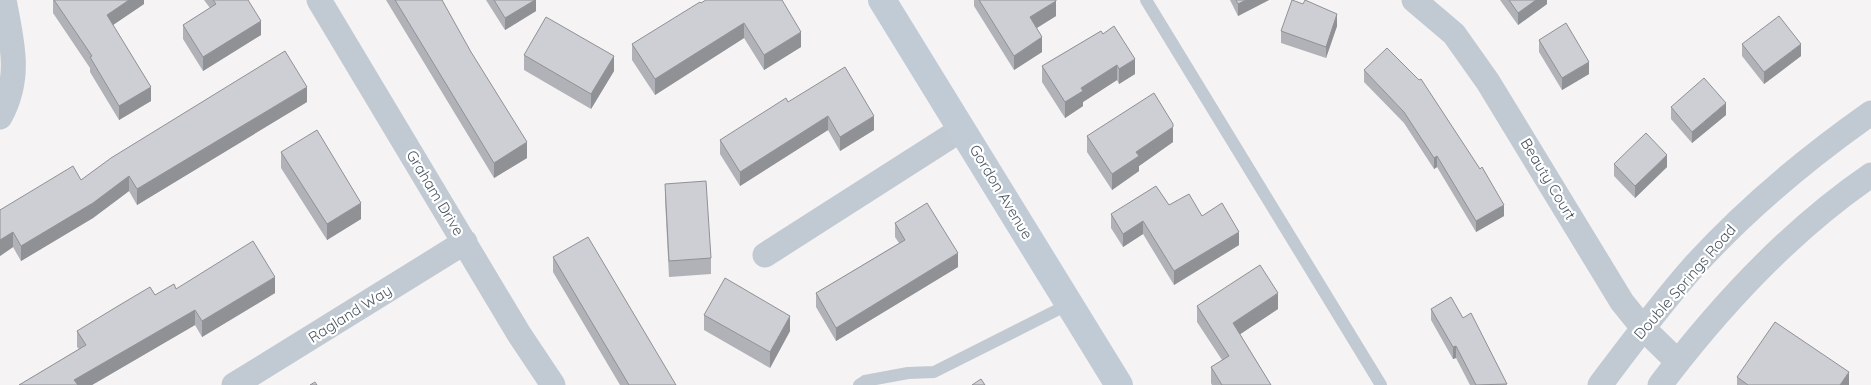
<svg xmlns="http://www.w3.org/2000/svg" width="1871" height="385" viewBox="0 0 1871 385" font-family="Quicksand,sans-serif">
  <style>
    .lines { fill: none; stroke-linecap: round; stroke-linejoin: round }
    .service { stroke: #c1cad2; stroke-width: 12 }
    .minor { stroke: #c1cad2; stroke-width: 25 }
    .secondary { stroke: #c1cbd6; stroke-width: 28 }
    .wall { fill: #b0b2b7 }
    .shaded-wall { fill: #909195 }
    .building { fill: #cdcfd5; stroke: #909195 }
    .labels { text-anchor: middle; stroke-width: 4.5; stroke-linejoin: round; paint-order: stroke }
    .street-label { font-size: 15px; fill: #4a5661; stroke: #fff }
  </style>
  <rect width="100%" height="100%" fill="#f5f3f3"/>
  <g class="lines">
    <path class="service" d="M1146,0L1381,385
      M859,385L865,381L908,373L934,372L1069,304"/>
    <path class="minor" d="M319,0L519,334L553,385
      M1414,0L1454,34L1488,82L1622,302L1643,328L1678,362
      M0,117C22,77 12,42 4,0
      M765,255L962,129
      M234,385L465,242
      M1600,385C1631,344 1661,303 1695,265C1748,207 1807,158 1871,113
      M1660,385C1720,306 1789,231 1871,175"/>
    <path class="secondary" d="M882,0L1119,385"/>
  </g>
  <path class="wall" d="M53,0H144V4L113,25L151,101L119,120L90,72V68L53,13Z
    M204,0H248L261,35L203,71L183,39V25L210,8Z
    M386,0H442L527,158L494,178Z
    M486,0H536V11L505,30Z
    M974,0H1056V16L1037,28L1042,52L1014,70L974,6Z
    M1230,0H1269L1238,16Z
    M1500,0H1547V4L1518,25Z
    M701,3L801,47L764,70L744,38L655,95L632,60V44Z
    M1337,26L1326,58L1281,43V31Z
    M1101,31L1135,74L1119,84L1117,80L1083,102V106L1065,118L1042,82V66Z
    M1539,40L1589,74L1562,90L1539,52Z
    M1742,44L1801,56L1764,84L1742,56Z
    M524,55L614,71L591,109L524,70Z
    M1364,70L1504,216L1476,232L1437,167L1434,169L1404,123L1364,82Z
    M307,102L137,205L129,191L93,218L21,261L13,247L0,256V210L81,180Z
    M788,102L874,130L840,151L828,130L740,186L720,154V140Z
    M1671,107L1726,115L1692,143L1671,119Z
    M1087,136L1173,139V142L1139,166V171L1112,190L1087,152Z
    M281,152L361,219L327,240L281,168Z
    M1614,164L1667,167L1635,198L1614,176Z
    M665,184L711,258V274L669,277L665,199Z
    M1169,205L1202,216L1239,245L1174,285L1143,234L1123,247L1111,228V214Z
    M895,223L958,267L836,341L816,307V293L899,243L895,237Z
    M553,257L676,385H620L553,272Z
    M176,289L275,293L202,337L195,325L92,385H19L79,349L77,347V331L155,295Z
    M1197,306L1278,309L1240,334L1271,385H1212L1211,383V367L1222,360L1197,322Z
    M1431,309L1463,318L1507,385H1470L1456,358L1453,359L1431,320Z
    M704,315L790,331L770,368L704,330Z
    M1737,377L1849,385H1737Z"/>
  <path class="shaded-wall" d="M129,0H144V4L107,29V15Z
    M535,0H536V11L505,30V18Z
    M1246,0H1269L1238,16V4Z
    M1536,0H1547V4L1518,25V13Z
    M1056,1V16L1030,32V17Z
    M1337,14V26L1326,58V47Z
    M261,21V35L203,71V57Z
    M744,23V38L655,95V79Z
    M801,32V47L764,70V55Z
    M1042,37V52L1014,70V56Z
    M1801,44V56L1764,84V72Z
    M614,56V71L591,109V94Z
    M1135,59V74L1119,84V69Z
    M1589,62V74L1562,90V78Z
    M1117,65V80L1083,102V106L1065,118V102L1081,88Z
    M151,87V101L119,120V106Z
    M307,87V102L137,205V189Z
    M1726,103V115L1692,143V132Z
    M828,116V130L740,186V172Z
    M874,116V130L840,151V137Z
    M1173,124V142L1139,166V171L1112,190V174L1136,152Z
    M527,142V158L494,178V163Z
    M1667,155V167L1635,198V186Z
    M1437,156V167L1434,169V158Z
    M129,176V191L93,218L21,261V246Z
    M361,203V219L327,240V224Z
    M1504,205V216L1476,232V221Z
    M1143,221V234L1123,247V234Z
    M13,232V247L0,256V240Z
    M1239,232V245L1174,285V271Z
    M958,253V267L836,341V328Z
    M275,277V293L202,337V321Z
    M1278,293V309L1233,339V323Z
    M195,310V325L92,385H74V380Z
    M790,316V331L770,368V352Z
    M1456,346V358L1453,359V347Z
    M1849,372V385H1840Z"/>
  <path class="building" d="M54,0H129L107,15L151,87L119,106L90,57L92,56Z
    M213,0H248L261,21L203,57L183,25L216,4Z
    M395,0H442L471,52L527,142L494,163Z
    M494,0H535L505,18Z
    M706,0H782L801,32L764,55L744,23L655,79L632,44L700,2L701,3Z
    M979,0H1056V1L1030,17L1042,37L1014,56Z
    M1236,0H1246L1238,4Z
    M1292,0L1303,4L1305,0L1337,14L1326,47L1281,31Z
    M1509,0H1536L1518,13Z
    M1779,16L1801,44L1764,72L1742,44Z
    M546,17L614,56L591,94L524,55Z
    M1566,23L1589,62L1562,78L1539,40Z
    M1114,26L1135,59L1119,69L1117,65L1081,88L1083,91L1065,102L1042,66L1101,31L1103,34Z
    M1387,48L1419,80L1421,79L1480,169L1482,167L1504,205L1476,221L1437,156L1434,158L1404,112L1364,70Z
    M285,51L307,87L137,189L129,176L93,203L21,246L13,232L0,240V210L73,166L81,180L111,158Z
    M845,67L874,116L840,137L828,116L740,172L720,140L786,98L788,102Z
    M1704,78L1726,103L1692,132L1671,107Z
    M1154,93L1173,124V127L1136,152L1139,156L1112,174L1087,136Z
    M317,130L361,203L327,224L281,152Z
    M1646,133L1667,155L1635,186L1614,164Z
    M706,181L711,258L669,261L665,184Z
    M1156,186L1169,205L1189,194L1202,216L1222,203L1239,232L1174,271L1143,221L1123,234L1111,214Z
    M927,203L958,253L836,328L816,293L905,240L895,223Z
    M588,237L676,385H629L553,257Z
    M253,241L275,277L202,321L195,310L74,380L78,385H19L86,345L77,331L118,306L150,287L155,295L174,284L176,289Z
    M1260,265L1278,293L1233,323L1271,385H1222L1211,367L1229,356L1197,306Z
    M725,278L790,316L770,352L704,315Z
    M1451,297L1463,318L1471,313L1507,384L1476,385L1456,346L1453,347L1431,309Z
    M1775,322L1849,372L1840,385H1748L1737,377Z
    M981,379L985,385H972Z
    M315,382L317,385H310Z"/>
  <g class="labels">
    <g class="street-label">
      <text transform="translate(1548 179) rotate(59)" y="5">Beauty Court</text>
      <text transform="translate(1001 192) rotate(59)" y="5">Gordon Avenue</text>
      <text transform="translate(435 193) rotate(59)" y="5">Graham Drive</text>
      <text transform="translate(1685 282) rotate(-49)" y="5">Double Springs Road</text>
      <text transform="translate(350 314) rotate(-32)" y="5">Ragland Way</text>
    </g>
  </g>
</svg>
